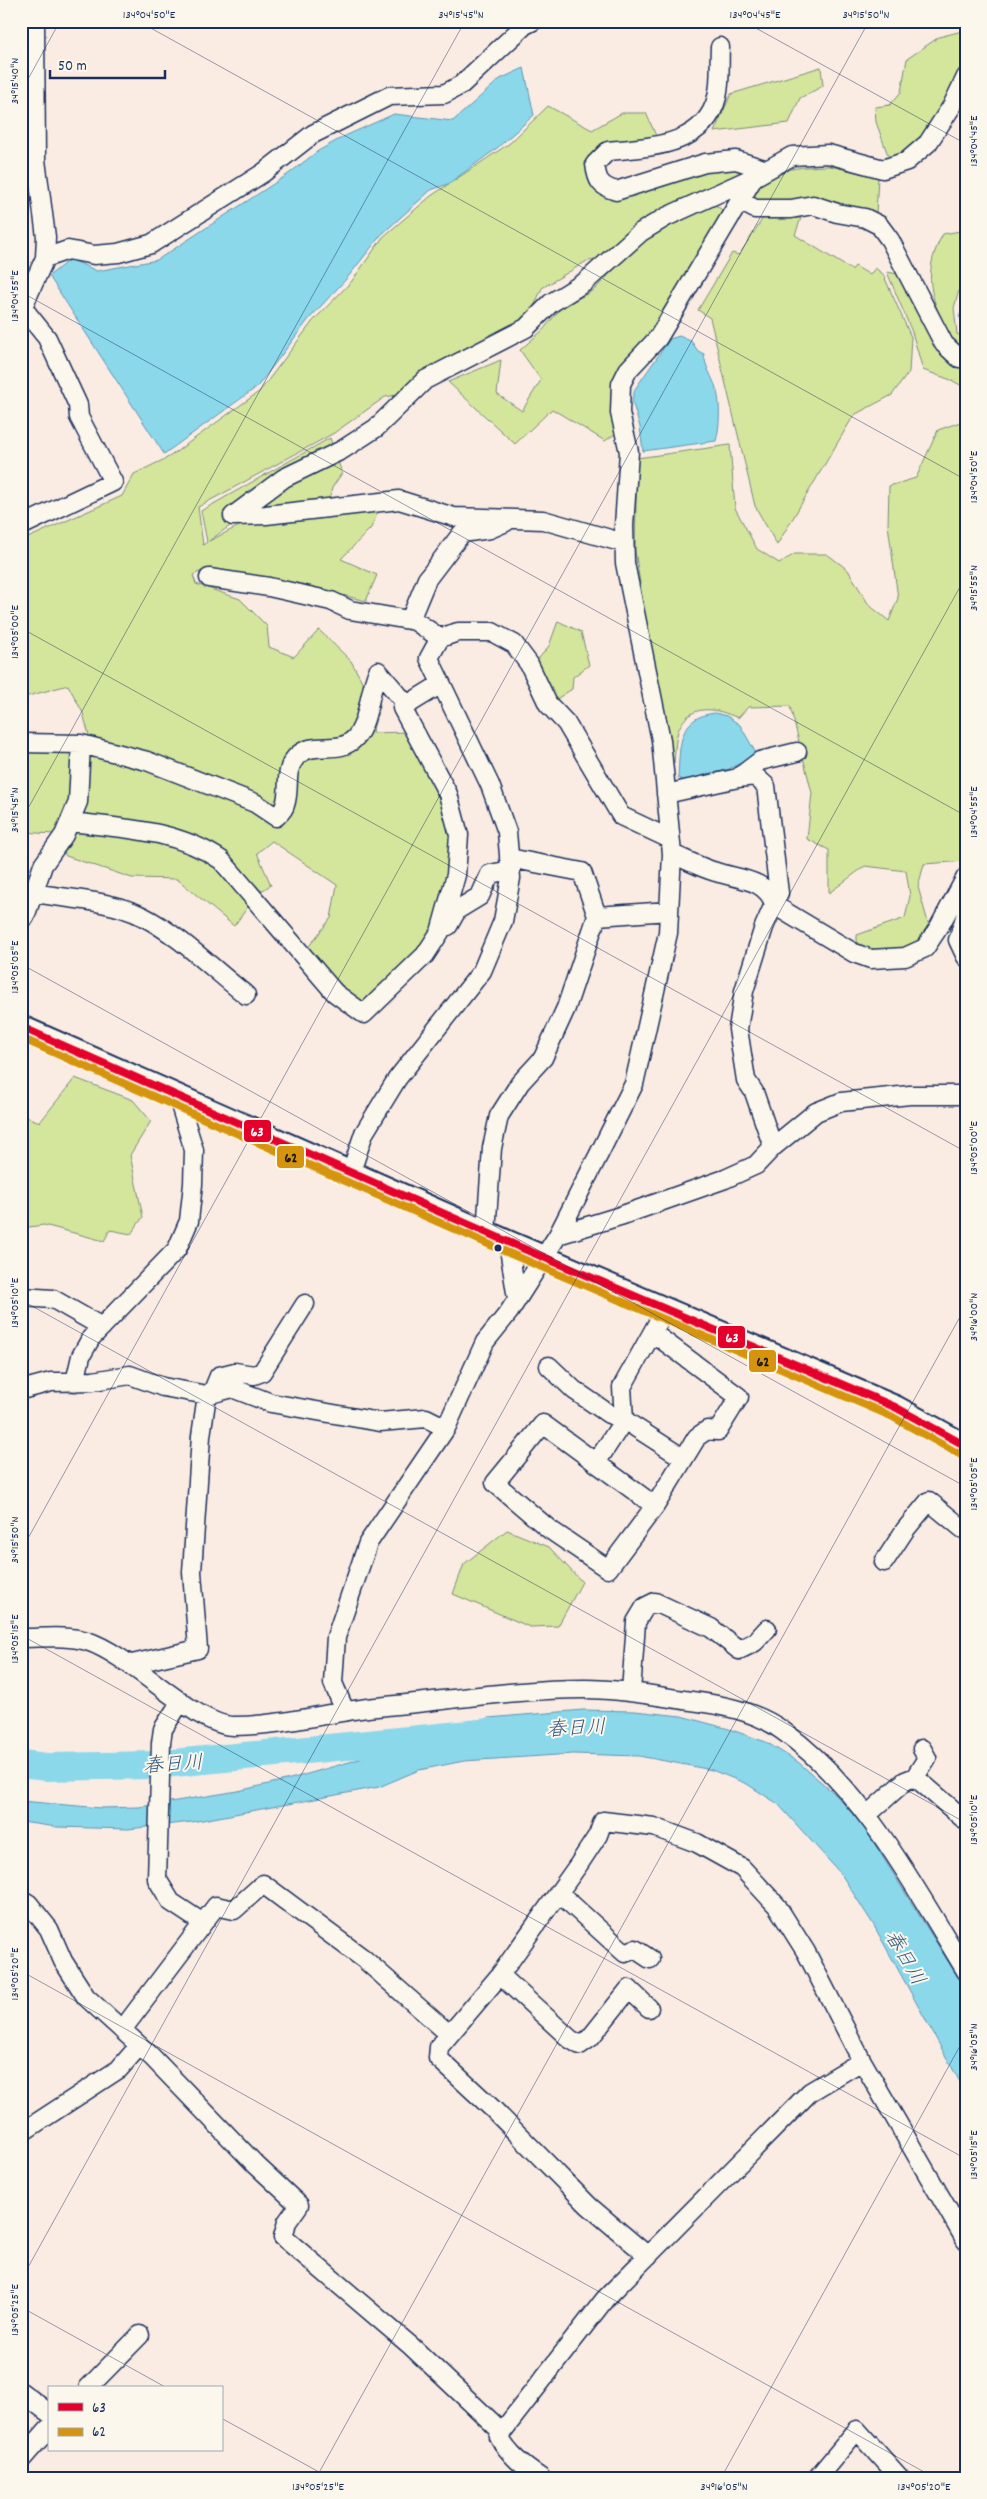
<svg xmlns="http://www.w3.org/2000/svg" width="987" height="2499" viewBox="0 0 987 2499" font-family="Dekko,'Klee One',sans-serif">
  <style>
    .green { fill: #d4e69b; stroke: #788a7c }
    .water { fill: #8bd8eb; stroke: #5e94b3 }
    .lines { fill: none; stroke-linecap: round; stroke-linejoin: round }
    .river { stroke: #8bd8eb; stroke-width: 28 }
    .minor-casing { stroke: #1b2f5e; stroke-width: 21 }
    .major-casing { stroke: #1b2f5e; stroke-width: 26 }
    .minor { stroke: #fbf7ec; stroke-width: 18 }
    .major { stroke: #fbf7ec; stroke-width: 22 }
    .bus-1-casing { stroke: #fbf7ec; stroke-width: 11 }
    .bus-2-casing { stroke: #fbf7ec; stroke-width: 11 }
    .bus-1 { stroke: #e4002b; stroke-width: 8 }
    .bus-2 { stroke: #d6940e; stroke-width: 8 }
    .ticks { fill: none; stroke: #1b2f5e; stroke-width: 1; stroke-opacity: 0.45 }
    .bus-dot { fill: #1b2f5e; stroke: #fbf7ec; stroke-width: 2 }
    .labels { text-anchor: middle; stroke-width: 4; stroke-linejoin: round; paint-order: stroke }
    .water-label { font-size: 20px; font-style: italic; fill: #375981; stroke: #fbf7ec }
    .line-badge { stroke: #fbf7ec; stroke-width: 2 }
    .badge-label { font-size: 14px; text-anchor: middle; font-weight: bold; fill: #fff }
    .pale-badge-label { font-size: 14px; text-anchor: middle; font-weight: bold; fill: #111 }
    .neatline { fill: none; stroke: #1b2f5e; stroke-width: 2 }
    .ticks-label { font-size: 12px; text-anchor: middle; fill: #1b2f5e }
  </style>
  <rect width="100%" height="100%" fill="#fbece3"/>
  <filter id="ink" filterUnits="userSpaceOnUse"><feTurbulence type="fractalNoise" baseFrequency=".02" numOctaves="2"/><feDisplacementMap in="SourceGraphic" scale="10" xChannelSelector="R" yChannelSelector="G"/><feConvolveMatrix kernelMatrix="1 2 1 2 8 2 1 2 1" color-interpolation-filters="sRGB"/></filter>
  <g filter="url(#ink)">
    <path class="green" d="M966,30V68L948,102L907,156L889,158L876,122L875,107L890,105L901,92L907,59L939,37Z
      M821,67L823,86L800,98L789,123L714,132L731,94Z
      M548,106L592,130L622,113H646L657,138L592,158L588,177L595,189L615,200L704,169L753,170L602,260L587,261L542,288L529,318L470,351L439,362L404,394L385,397L334,433L198,507L203,545L207,542L201,511L330,438L342,473L332,488L329,501L246,514L209,541L245,523L379,509L371,528L341,559L377,575L366,601L306,586L206,569L193,575L196,584L240,599L267,626L269,647L294,657L319,630L351,661L365,687L380,704L372,733L406,732L442,795L451,846L444,889L432,936L363,1006L306,950L331,918L337,885L272,841L257,853L271,885L258,893L234,926L177,879L132,878L66,856L54,834L21,832V752L71,751L94,754L83,713L68,685L21,698V541L122,496L134,474L169,457L260,391L313,321L352,281L383,237L431,196L510,143Z
      M830,166L878,177L876,214L816,196L784,202L753,201L752,194C776,167 794,167 830,166Z
      M713,203L726,213L654,333L613,392L615,434L605,441L552,409L515,444L448,382L501,360L497,394L522,411L541,380L520,350L543,330L561,308L594,290L643,239Z
      M763,218H801L795,235L852,270L855,266L870,275L875,268L883,274L911,337L909,372L892,395L854,415L777,545L755,506L710,318L698,310L732,253L739,255Z
      M966,230V287H960L954,308L957,334L966,338V350L959,349C934,310 918,278 943,234Z
      M887,272L898,274L935,343L952,365L966,367V388L951,380L923,370L912,332Z
      M966,420V861L924,864L918,887L929,926L915,943L886,954L857,949V935L905,918L910,896L906,871L865,866L829,893V850L807,839L812,793L790,706L748,707L738,718C716,708 689,702 678,731C675,741 675,753 674,763L659,706L635,551L637,458L730,445L735,508L757,549L779,563L795,554H827L848,570L869,605L889,621L898,598L888,525L889,486L916,478L938,430Z
      M558,621L581,632L589,665L573,677L572,689L555,700L535,663L549,646Z
      M75,1078L133,1100L151,1121L130,1155L143,1217L131,1234L110,1230L104,1241L44,1225L21,1228V1115L40,1122Z
      M507,1530L549,1547L582,1582L558,1626L530,1627L453,1594L464,1564Z"/>
    <path class="water" d="M524,68L534,115L496,149L448,184L431,190L381,235L348,277L309,319L257,387L164,454L49,276L70,259L97,271L157,260L287,175L318,151L345,136L394,114L453,121L500,79Z
      M962,294L966,295V323L959,317L964,306Z
      M679,336L691,341L698,351L704,354C705,367 712,376 716,388C721,402 720,427 716,441L643,451L640,427L632,401L635,389L670,339Z
      M715,713L727,716L740,725L757,755L729,769L685,781L678,778C680,747 677,717 715,713Z
      M583,1710L635,1711L681,1716L729,1729L766,1742L798,1762L835,1794L864,1827L966,1990V2093L873,1924L841,1874L778,1804L747,1784L712,1770L639,1756L573,1754L464,1761L419,1770L379,1787L192,1822L128,1829L57,1827L21,1822V1801L101,1808L139,1807L238,1791L290,1779L370,1756L411,1753L445,1743L461,1727L488,1718Z"/>
    <g class="lines">
      <path class="river" d="M21,1764L47,1767L153,1765L490,1732"/>
      <defs>
        <path id="minor" d="M720,47C719,63 721,82 717,97C705,147 648,147 608,151L595,164C597,181 600,186 616,191L705,163L736,160L767,170
          M740,201L755,209H791L813,205L837,213L865,218L879,225L890,240L944,344L959,358H966
          M45,258L68,250L94,255L118,253L151,244L263,173L313,134L389,96L444,94L461,85L525,25L533,21
          M21,311L45,258L46,237L36,160L35,21
          M233,516L284,478L342,450L376,428L425,380L526,328L551,303L585,282L641,232L666,217L754,177
          M233,516L266,515L399,500L454,517L543,520L624,543
          M21,526L113,482L79,417L78,405L47,338L23,308
          M209,578L269,587L331,601L350,610L415,621L440,638
          M410,620L427,579L462,533L490,529L506,522
          M21,743L81,744L147,761L255,803L276,817C279,814 284,810 285,805C291,788 283,772 296,757C314,738 339,757 356,737C369,721 369,691 378,671L407,705
          M739,777L760,761L797,752
          M666,794L738,778L755,776L766,786L779,893L764,927L744,991L738,1029L746,1080L754,1092L773,1147
          M70,822C122,828 177,830 221,860L335,993L364,1014L425,955L440,932L456,875L459,835L448,794L402,708L441,684
          M672,854C687,860 701,868 716,872C738,879 768,879 774,905L854,953L871,959L905,957L925,948L939,927L966,877
          M509,858L582,872L597,916L669,911
          M33,893C68,899 110,900 142,916C178,934 214,970 246,995
          M966,914L958,940L966,957
          M21,919L25,917L43,865L64,835L78,802L81,744
          M448,926L457,910L480,896L490,874L511,870
          M351,1172L364,1133L397,1079L482,971L503,921L511,878L507,832L490,785L429,658L440,638L458,632H492L514,644L529,664L548,704L566,723L621,816L670,839
          M486,1232L492,1148L499,1116L520,1083L543,1058L566,1008L597,916
          M558,1235L620,1216L725,1179L756,1165L773,1147L816,1112L841,1102L910,1095H966
          M508,1242L517,1299
          M21,1297L53,1299L102,1327
          M653,1333L739,1397L718,1431L707,1430L697,1437L655,1506L608,1569L549,1529L495,1483L543,1424L655,1506
          M549,1366L574,1390L609,1414L624,1420L683,1458
          M75,1382L81,1356L91,1338L177,1249L189,1221L193,1184L194,1150L177,1095
          M21,1390L51,1382L93,1381L130,1375L163,1387L207,1395L232,1388L271,1403L380,1422L426,1418L446,1428
          M212,1393L219,1376L235,1372L254,1375L262,1372L305,1304
          M596,1463L624,1420L622,1387L666,1308
          M884,1562L905,1530L929,1501L963,1529L966,1525
          M21,1638C43,1638 66,1635 87,1641C133,1656 195,1726 234,1726C281,1726 329,1712 376,1707C445,1701 516,1689 585,1689C618,1689 651,1695 684,1700C717,1704 755,1710 783,1731C864,1789 915,1888 966,1971
          M132,1664L198,1649L192,1572L201,1436L207,1395
          M631,1692L636,1622L645,1607L655,1602L711,1628L739,1650L755,1642L767,1629
          M181,1701L163,1729L161,1743L157,1879L171,1902L203,1923
          M345,1711L333,1683L336,1637L368,1543L446,1428L485,1342L509,1312L558,1235L600,1152L634,1084L668,933L672,854L661,740L625,563L624,526L629,452L620,413L621,384L628,370L658,338L754,177L792,156L828,154L883,169L907,161L928,143L952,106L966,77
          M915,1777L966,1821
          M867,1815L905,1781L915,1777L927,1758L922,1749
          M559,1893L625,1953L635,1949L650,1959
          M21,1899L29,1904L49,1929L63,1961L86,1997L152,2057L256,2165L299,2205L287,2222L283,2237L411,2346L502,2432
          M500,1975L570,2039L580,2045L590,2038L629,1989L649,2008
          M122,2030L216,1906L234,1910L263,1884L364,1959L449,2034
          M21,2133L119,2069L139,2046
          M648,2256L589,2206L494,2110L438,2058L439,2047L500,1975L579,1864L598,1835L603,1821L654,1827L697,1843L742,1868L777,1906L806,1952L862,2061L966,2241
          M88,2388L140,2335
          M21,2392L49,2413
          M21,2460L49,2428
          M541,2478C523,2466 509,2455 499,2437L502,2432L605,2299L810,2092L862,2061
          M817,2478L857,2430L900,2478"/>
        <path id="major" d="M21,1027L508,1242L895,1407L966,1446"/>
      </defs>
      <use href="#minor" class="minor-casing"/>
      <use href="#major" class="major-casing"/>
      <use href="#minor" class="minor"/>
      <use href="#major" class="major"/>
      <defs>
        <path id="bus-1" d="M21,1027L508,1242L895,1407L966,1446"/>
        <path id="bus-2" d="M21,1038L504,1251L891,1416L961,1455"/>
      </defs>
      <use href="#bus-1" class="bus-1-casing"/>
      <use href="#bus-2" class="bus-2-casing"/>
      <use href="#bus-1" class="bus-1"/>
      <use href="#bus-2" class="bus-2"/>
    </g>
  </g>
  <path class="ticks" d="M138,21L966,480M743,21L966,144M21,92L60,21M21,292L966,816M21,628L966,1152M21,821L465,21M21,964L966,1487M21,1300L966,1823M21,1551L869,21M21,1635L966,2159M21,1971L935,2478M21,2280L966,576M21,2307L167,2388M221,2418L330,2478M316,2478L966,1306M721,2478L966,2035"/>
  <circle class="bus-dot" cx="498" cy="1248" r="4.5"/>
  <g class="labels">
    <g class="water-label">
      <text transform="translate(576 1727) rotate(-3)" y="7">春日川</text>
      <text transform="translate(173 1763) rotate(-4)" y="7">春日川</text>
      <text transform="translate(906 1957) rotate(60)" y="7">春日川</text>
    </g>
  </g>
  <g class="line-badge">
    <rect x="243" y="1119" width="29" height="24" rx="5" fill="#e4002b"/>
    <rect x="276" y="1145" width="29" height="24" rx="5" fill="#d6940e"/>
    <rect x="717" y="1325" width="29" height="24" rx="5" fill="#e4002b"/>
    <rect x="748" y="1349" width="29" height="24" rx="5" fill="#d6940e"/>
  </g>
  <g class="badge-label">
    <text x="257" y="1136">63</text>
    <text x="732" y="1342">63</text>
  </g>
  <g class="pale-badge-label">
    <text x="291" y="1162">62</text>
    <text x="763" y="1366">62</text>
  </g>
  <rect width="987" height="2499" fill="none" stroke="#fbf7ec" stroke-width="55"/>
  <rect x="48" y="2386" width="175" height="65" fill="#fbf7ec" stroke="#a1a7b3"/>
  <rect x="58" y="2403" width="25" height="8" fill="#e4002b" stroke="#a1a7b3"/>
  <text x="92" y="2412" font-size="15" fill="#1b2f5e">63</text>
  <rect x="58" y="2428" width="25" height="8" fill="#d6940e" stroke="#a1a7b3"/>
  <text x="92" y="2436" font-size="15" fill="#1b2f5e">62</text>
  <path d="M50 70v8h115v-8" fill="none" stroke="#1b2f5e" stroke-width="2.5"/>
  <text x="58" y="70" font-size="15" fill="#1b2f5e" stroke="#fbf7ec" stroke-width="4" paint-order="stroke">50 m</text>
  <rect x="28" y="28" width="932" height="2444" class="neatline"/>
  <g class="ticks-label">
    <text x="149" y="18">134°04'50"E</text>
    <text x="461" y="18">34°15'45"N</text>
    <text x="755" y="18">134°04'45"E</text>
    <text x="866" y="18">34°15'50"N</text>
    <text transform="translate(14 81) rotate(-90)" y="4">34°15'40"N</text>
    <text transform="translate(973 141) rotate(-90)" y="4">134°04'45"E</text>
    <text transform="translate(14 296) rotate(-90)" y="4">134°04'55"E</text>
    <text transform="translate(973 477) rotate(-90)" y="4">134°04'50"E</text>
    <text transform="translate(973 588) rotate(-90)" y="4">34°15'55"N</text>
    <text transform="translate(14 632) rotate(-90)" y="4">134°05'00"E</text>
    <text transform="translate(14 810) rotate(-90)" y="4">34°15'45"N</text>
    <text transform="translate(973 812) rotate(-90)" y="4">134°04'55"E</text>
    <text transform="translate(14 967) rotate(-90)" y="4">134°05'05"E</text>
    <text transform="translate(973 1148) rotate(-90)" y="4">134°05'00"E</text>
    <text transform="translate(14 1303) rotate(-90)" y="4">134°05'10"E</text>
    <text transform="translate(973 1317) rotate(-90)" y="4">34°16'00"N</text>
    <text transform="translate(973 1484) rotate(-90)" y="4">134°05'05"E</text>
    <text transform="translate(14 1540) rotate(-90)" y="4">34°15'50"N</text>
    <text transform="translate(14 1639) rotate(-90)" y="4">134°05'15"E</text>
    <text transform="translate(973 1820) rotate(-90)" y="4">134°05'10"E</text>
    <text transform="translate(14 1974) rotate(-90)" y="4">134°05'20"E</text>
    <text transform="translate(973 2047) rotate(-90)" y="4">34°16'05"N</text>
    <text transform="translate(973 2155) rotate(-90)" y="4">134°05'15"E</text>
    <text transform="translate(14 2310) rotate(-90)" y="4">134°05'25"E</text>
    <text x="318" y="2490">134°05'25"E</text>
    <text x="724" y="2490">34°16'05"N</text>
    <text x="924" y="2490">134°05'20"E</text>
  </g>
</svg>
